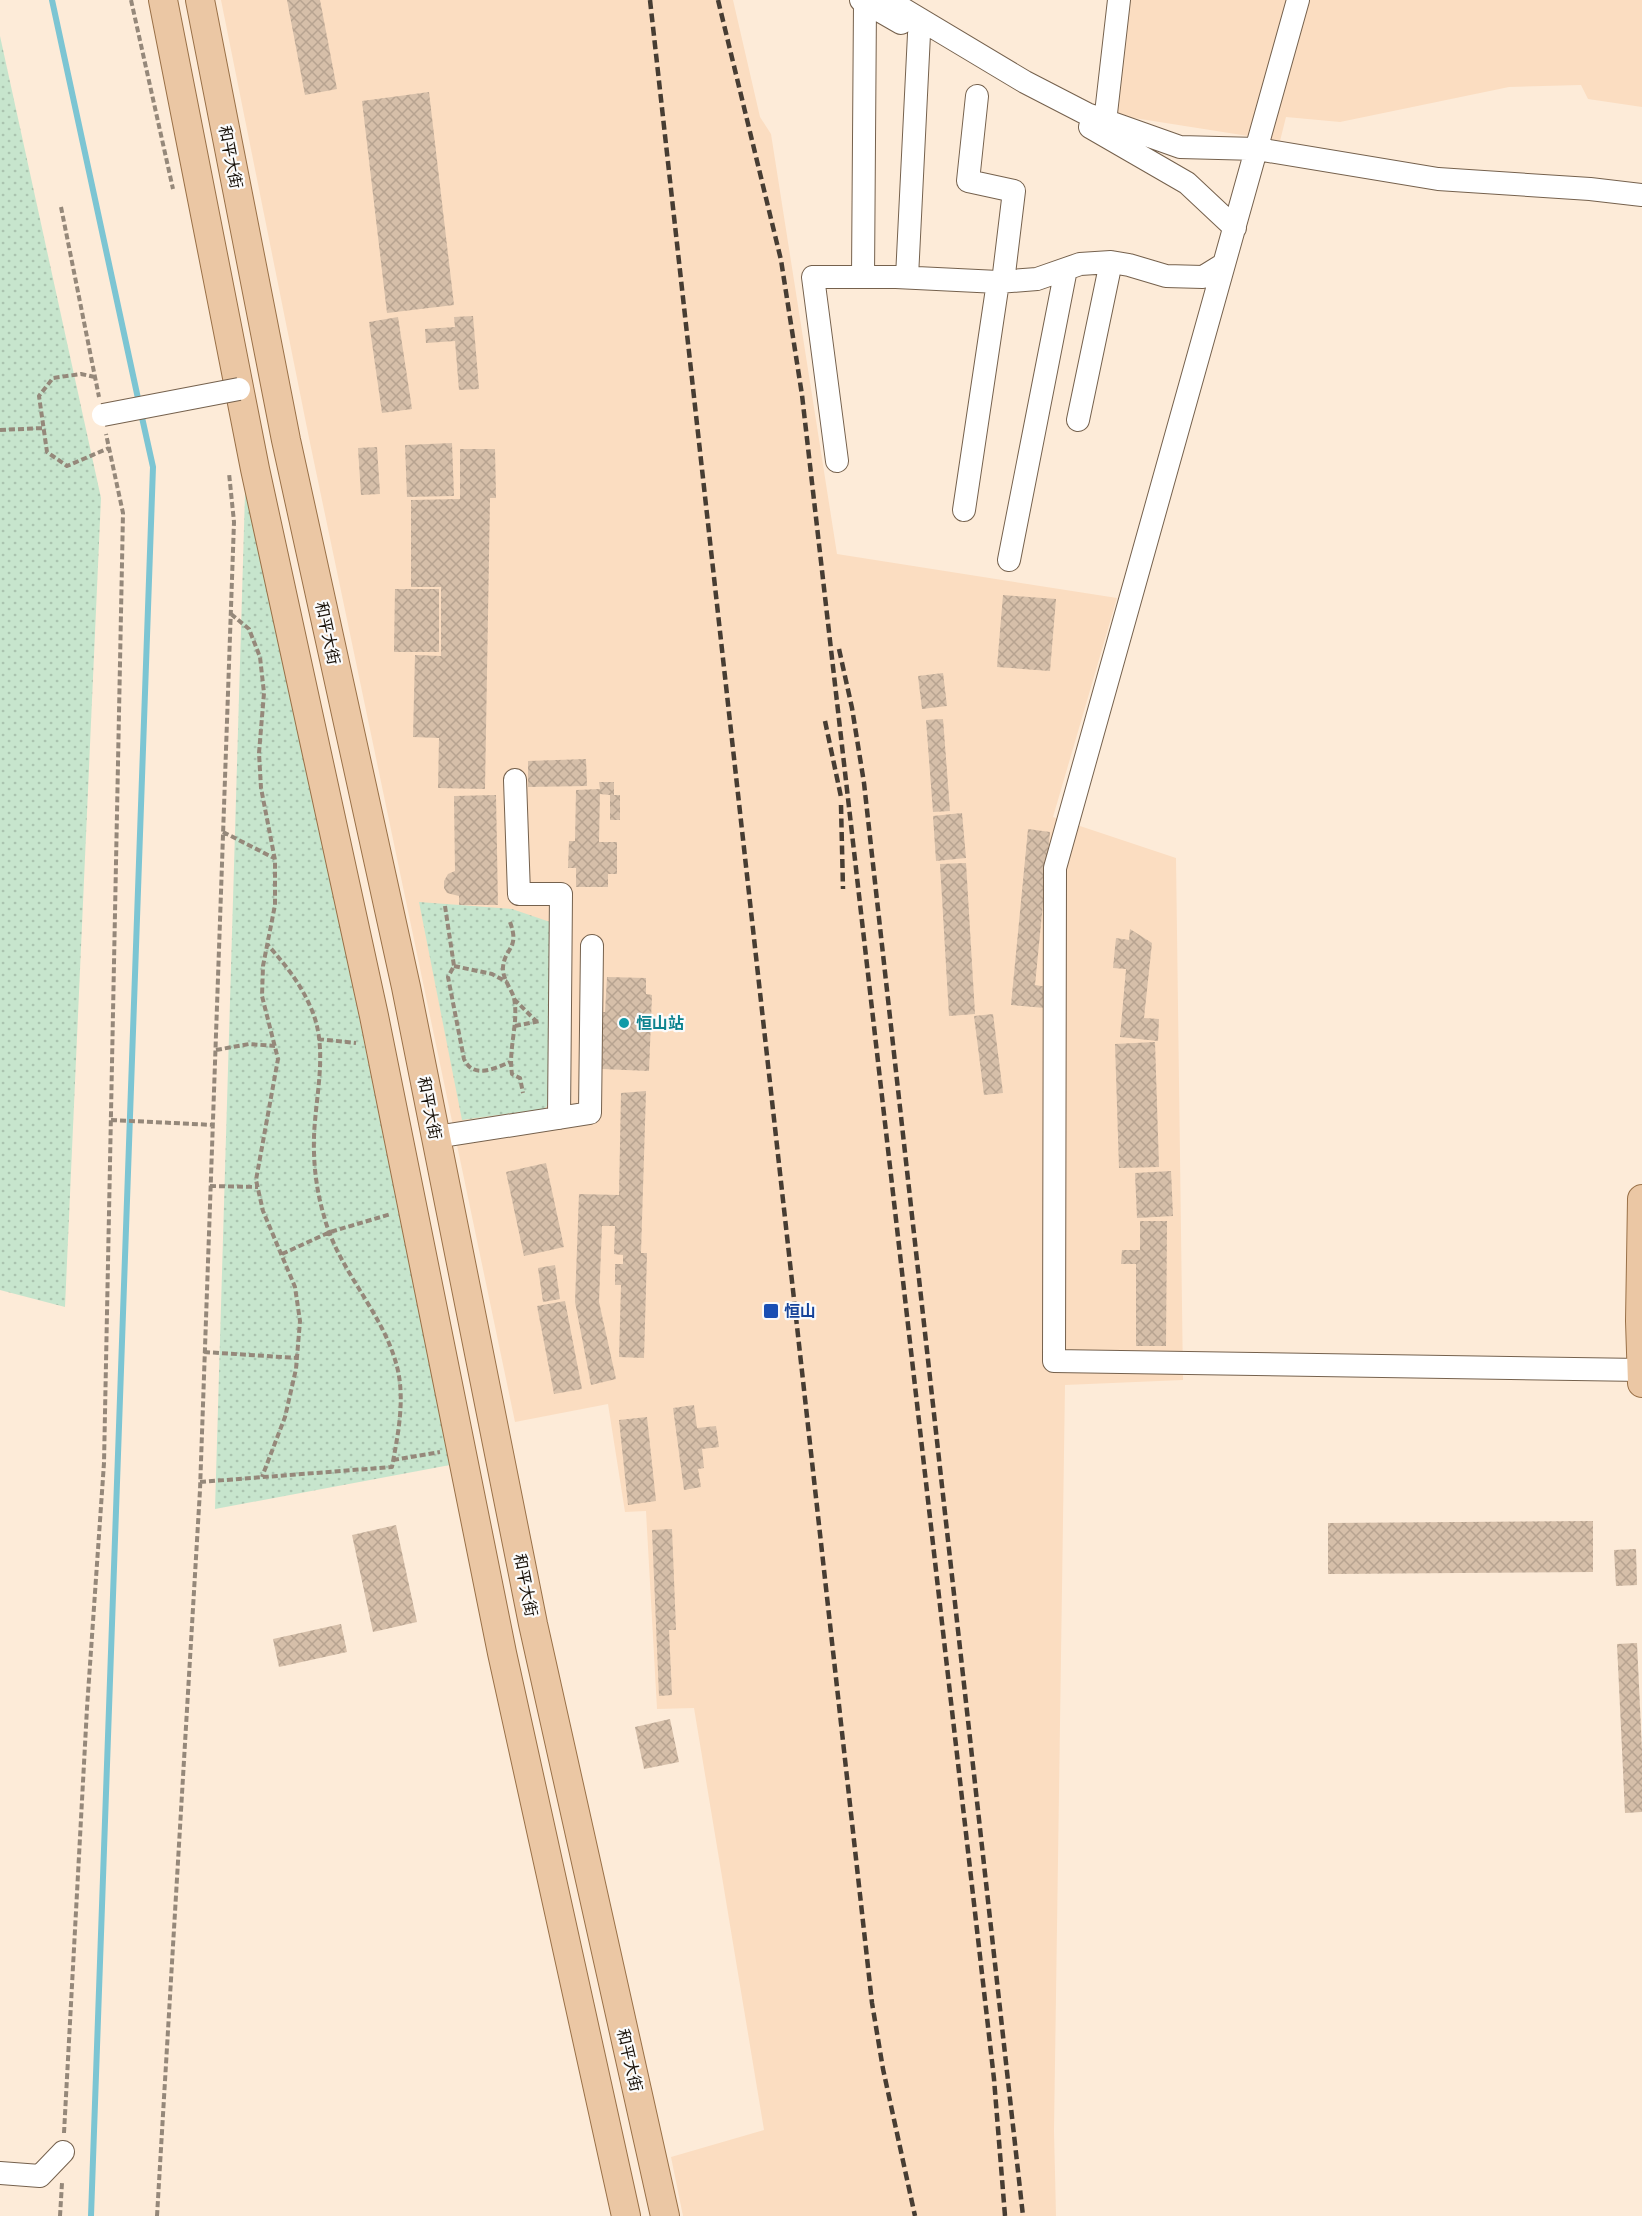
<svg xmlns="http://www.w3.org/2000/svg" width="1642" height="2216" viewBox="0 0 1642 2216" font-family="Ubuntu,'Noto Sans SC',sans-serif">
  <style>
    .built { fill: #fbddc1 }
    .park { fill: url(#park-dots) }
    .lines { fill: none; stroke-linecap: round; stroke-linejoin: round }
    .stream { stroke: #7cc5d3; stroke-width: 6 }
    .building { fill: url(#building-cross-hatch) }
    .minor-casing { stroke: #75614d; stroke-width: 24 }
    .major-casing { stroke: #997047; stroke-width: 30 }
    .path { stroke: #95887a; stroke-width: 4; stroke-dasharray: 6 3; stroke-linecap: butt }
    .minor { stroke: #fff; stroke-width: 22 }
    .major { stroke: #ebc7a4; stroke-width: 28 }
    .rail { stroke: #473d33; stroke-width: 4.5; stroke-dasharray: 9 4.5; stroke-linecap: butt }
    .minor-bridge-casing { stroke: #75614d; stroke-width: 24; stroke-linecap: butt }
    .minor-bridge { stroke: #fff; stroke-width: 22 }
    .culture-dot { fill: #0f9aa8; stroke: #fbfbfb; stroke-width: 2 }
    .transit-dot { fill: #1a4fb4; stroke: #fbfbfb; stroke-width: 2 }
    .labels { text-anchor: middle; stroke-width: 4.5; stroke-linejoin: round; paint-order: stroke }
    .street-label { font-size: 16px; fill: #19120a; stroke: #fbfbfb }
    .culture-label { font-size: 16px; font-weight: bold; fill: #0d838f; stroke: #fbfbfb; text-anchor: start }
    .transit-label { font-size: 16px; font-weight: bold; fill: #164399; stroke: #fbfbfb; text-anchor: start }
  </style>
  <defs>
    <pattern id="park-dots" width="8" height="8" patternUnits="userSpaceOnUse" patternTransform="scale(1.5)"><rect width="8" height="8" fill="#c7e5cd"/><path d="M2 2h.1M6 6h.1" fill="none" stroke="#aac3af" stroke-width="1.8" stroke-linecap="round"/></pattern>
    <pattern id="building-cross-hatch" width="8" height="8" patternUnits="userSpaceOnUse" patternTransform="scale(1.5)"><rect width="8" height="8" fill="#d6bfa9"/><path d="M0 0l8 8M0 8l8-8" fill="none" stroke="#b7a390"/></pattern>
  </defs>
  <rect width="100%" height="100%" fill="#fdebd8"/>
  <path class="built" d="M221,0H733L760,117L771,134L837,554L1117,598L1053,817L1176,858L1183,1380L1065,1385L1054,2131L1056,2216H683L671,2157L764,2130L694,1708L657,1709L646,1511L625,1512L608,1404L515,1422L309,438Z
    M1129,0H1642V107L1588,99L1581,85L1509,87L1340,122L1286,117L1280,141L1115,115Z"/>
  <path class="park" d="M0,36L101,498L65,1307L0,1290Z
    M246,460L450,1465L215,1509Z
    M419,902L512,909L553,923L551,1102L544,1109L462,1120Z"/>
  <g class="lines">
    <path class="stream" d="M52,0L139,403
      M91,2216L153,467L141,413"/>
  </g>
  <path class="building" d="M287,0H320L337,89L305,95Z
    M429,92L454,305L387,313L362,101Z
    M473,316L479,389L459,390L455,341L426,343L425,329L455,327L454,317Z
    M398,317L412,409L382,413L369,322Z
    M452,443L454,496L407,497L405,445Z
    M377,447L380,494L361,495L358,448Z
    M460,449H495L496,498H490L485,789L438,788L439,738L413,737L415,655L441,656V587H411V500L460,499Z
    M395,589H439V652H394Z
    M1003,595L1056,599L1050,671L997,667Z
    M943,673L947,706L922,709L918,676Z
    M943,719L950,811L933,812L926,720Z
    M586,759L587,786L528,787V761Z
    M599,782H614V795H620V820H610V795L600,794L599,842H617V874H608V887H576V868H568L569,841H575L576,790L600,789Z
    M496,795L498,905H459V896L447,893L444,888V881L448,874L455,871L454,796Z
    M962,813L966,858L936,861L933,816Z
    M1028,829L1050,832L1035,985L1047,987L1045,1008L1011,1005Z
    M966,863L975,1014L949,1016L940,864Z
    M1130,929L1152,943L1144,1018L1159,1019L1158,1041L1120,1037L1126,969L1113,968L1116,938L1129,940Z
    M607,977L646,978V994L652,995L649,1071L602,1069L603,1033H597L598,1012H605Z
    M993,1014L1003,1093L984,1095L974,1016Z
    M1155,1042L1159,1167L1119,1168L1115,1044Z
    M646,1091L641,1253H647L644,1358L619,1357L621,1285H615V1264H623V1255L614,1254L615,1226H602L599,1302L616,1379L591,1385L575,1302L579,1194L619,1195L621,1093Z
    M546,1163L564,1247L524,1256L506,1172Z
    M1171,1171L1173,1216L1137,1218L1135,1173Z
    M1140,1221H1167L1166,1346H1136V1264H1121L1122,1250H1140Z
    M555,1265L560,1299L543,1302L538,1268Z
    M565,1301L582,1389L554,1394L537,1306Z
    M694,1405L697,1428L716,1426L719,1447L702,1449L704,1468L698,1469L701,1487L684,1490L673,1408Z
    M647,1417L656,1501L628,1505L619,1420Z
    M1593,1521V1572L1328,1574V1523Z
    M396,1525L417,1622L373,1632L352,1535Z
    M672,1529L676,1630H669L672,1695L659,1696L652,1530Z
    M1636,1549L1637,1585L1616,1586L1614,1550Z
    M341,1624L347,1652L279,1667L273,1639Z
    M1637,1643L1642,1750V1812L1625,1813L1617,1644Z
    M670,1719L679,1762L644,1769L635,1727Z"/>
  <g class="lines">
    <defs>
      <path id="minor" d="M861,0L901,23
        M888,0L1025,82L1087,114L1180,147L1257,149L1438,179L1590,189L1642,195
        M1298,0L1055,868L1054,1361L1642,1370
        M977,96L968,181L1014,191L1003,282
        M1105,122L1119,0
        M1090,127L1187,183L1235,228
        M863,277L865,3
        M907,277L919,34
        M1078,420L1111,262
        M837,461L813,277H896L998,282L1037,279L1080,264L1111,262L1129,265L1166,276L1203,277L1224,264
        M964,510L998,282
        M1009,560L1066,269
        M515,780L519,894H561L559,1118
        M436,1137L590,1113L592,946
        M0,2173L40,2176L63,2152"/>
      <path id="major" d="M163,0L255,469L374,1016L502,1653L626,2216
        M200,0L286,440L406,987L533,1624L665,2216
        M1642,1199L1640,1321L1642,1383"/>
    </defs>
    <use href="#minor" class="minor-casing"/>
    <use href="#major" class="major-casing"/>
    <path class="path" d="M131,0L173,189
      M61,207L99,397
      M95,377L81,374L53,378L39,396L47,452L67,466L109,448
      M0,430L43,428
      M231,614L249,629L260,657L264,693L259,753L261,788L275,860V905L263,966L262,996L278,1059L256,1180L263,1211L295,1287L300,1321L296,1369L285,1417L262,1477
      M223,832L274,858
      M445,906L454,966L448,977L464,1059C473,1079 494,1069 510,1062
      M510,922C520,949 505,947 503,967C502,978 511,988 514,998C519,1023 508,1048 512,1074L520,1078L523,1093
      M454,966L492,974L507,982
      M514,999L536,1021
      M515,1026L540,1021
      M318,1039L356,1043
      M216,1050L249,1044L275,1046
      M111,1120L214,1125
      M210,1186L258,1187
      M282,1254L330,1232L391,1214
      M204,1352L297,1358
      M393,1460L440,1452
      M200,1482L392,1467C398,1434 406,1397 396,1363C381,1310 338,1270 324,1216C315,1186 312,1153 315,1121C318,1086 326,1047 313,1013C302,985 287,967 268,945
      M64,2133L87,1708L104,1463L123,513L106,434
      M60,2216L62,2183
      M157,2216L200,1490L234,522L229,473"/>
    <use href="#minor" class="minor"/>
    <use href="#major" class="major"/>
    <path class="rail" d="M650,0L872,2003L883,2069L915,2216
      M718,0L781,260L802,395L994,2079L1005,2216
      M839,649L852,708L864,783L1023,2216
      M825,721L841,797
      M841,805L843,889"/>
    <defs>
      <path id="minor-bridge" d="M103,415L239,389"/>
    </defs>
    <use href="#minor-bridge" class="minor-bridge-casing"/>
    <use href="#minor-bridge" class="minor-bridge"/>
  </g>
  <circle class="culture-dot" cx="624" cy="1023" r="6"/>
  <rect class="transit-dot" x="763" y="1303" width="16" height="16" rx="3"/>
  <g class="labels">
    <g class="street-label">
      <text transform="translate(231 157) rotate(79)" y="6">和平大街</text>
      <text transform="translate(328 633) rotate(78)" y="6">和平大街</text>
      <text transform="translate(430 1108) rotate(79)" y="6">和平大街</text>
      <text transform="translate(526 1585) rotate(79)" y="6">和平大街</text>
      <text transform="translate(630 2060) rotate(77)" y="6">和平大街</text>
    </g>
    <g class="culture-label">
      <text x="636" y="1029">恒山站</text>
    </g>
    <g class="transit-label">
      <text x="784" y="1317">恒山</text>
    </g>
  </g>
</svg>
